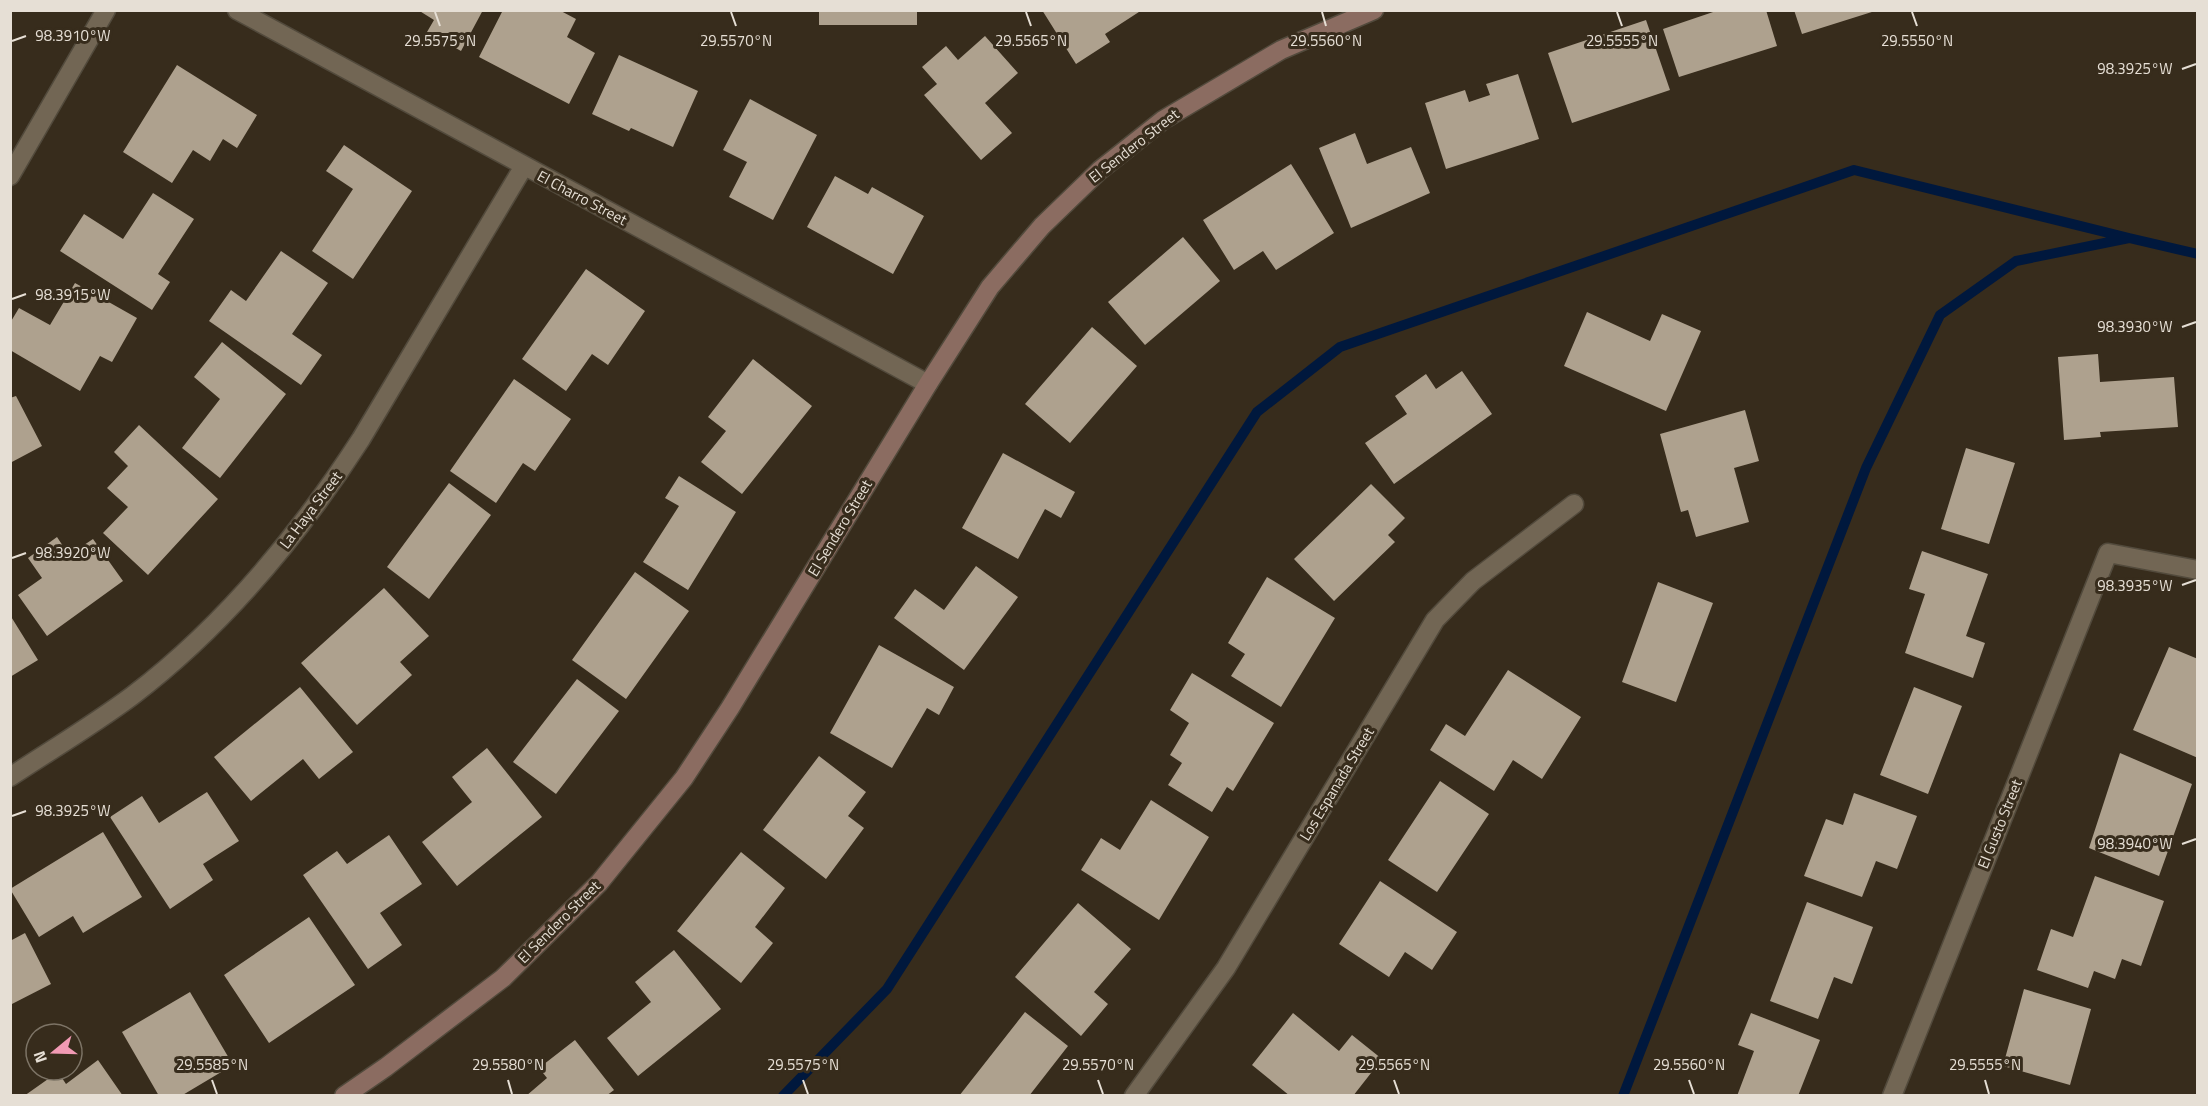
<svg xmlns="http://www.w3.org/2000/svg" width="2208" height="1106" viewBox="0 0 2208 1106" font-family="'Titillium Web',sans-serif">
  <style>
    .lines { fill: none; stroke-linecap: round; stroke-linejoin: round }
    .stream { stroke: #00183d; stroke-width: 10 }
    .building { fill: #aea18e }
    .street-casing { stroke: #524a3c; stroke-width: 21 }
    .secondary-casing { stroke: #524a3c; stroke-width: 21 }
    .street { stroke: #726654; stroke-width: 18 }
    .secondary { stroke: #8b6c61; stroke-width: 18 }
    .ticks { fill: none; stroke: #e6dfd5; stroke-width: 2 }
    .labels { text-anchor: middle; stroke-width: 6; stroke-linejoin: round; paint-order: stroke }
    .street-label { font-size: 15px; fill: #e6dfd5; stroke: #372c1c }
    .ticks-label { font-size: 15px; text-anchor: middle; fill: #e6dfd5; stroke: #372c1c; stroke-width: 6; stroke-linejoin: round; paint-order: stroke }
  </style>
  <rect width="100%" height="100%" fill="#372c1c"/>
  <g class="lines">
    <path class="stream" d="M783,1096L887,989L1257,412L1340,347L1854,170L2129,238
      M1623,1096L1866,468L1940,315L2016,261L2129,238L2198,254"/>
  </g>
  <path class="building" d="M418,10H483L461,51L427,32L434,20Z
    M503,10H559L576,19L567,37L595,53L569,104L479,57Z
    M819,10H917V25H819Z
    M1042,10H1142L1105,34L1110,42L1076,64Z
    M1766,10L1777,46L1679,77L1663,29L1719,10Z
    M1794,10H1875V11L1802,34Z
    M1646,20L1670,90L1572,123L1548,53Z
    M985,36L1018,73L985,103L1012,133L981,160L924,95L937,84L922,67L946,46L958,60Z
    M619,55L698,91L673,147L631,128L629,131L592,114Z
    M177,65L257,115L237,148L223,139L210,161L193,150L172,183L123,152Z
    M1518,74L1539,139L1446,169L1425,103L1465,90L1469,102L1490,95L1486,84Z
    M750,99L817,135L773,220L729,197L747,162L723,150Z
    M1355,133L1367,164L1411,147L1430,193L1351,228L1319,148Z
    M344,145L412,191L353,279L312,251L353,189L326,171Z
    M1291,164L1334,233L1276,270L1263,251L1234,270L1203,220Z
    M835,176L868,194L872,187L924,216L893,274L807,227Z
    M153,193L194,219L158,274L170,282L152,310L60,251L84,214L123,239Z
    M1183,237L1220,281L1145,345L1108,302Z
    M281,251L328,283L292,334L322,355L301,385L209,321L231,290L246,301Z
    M586,269L645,311L608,365L592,354L566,391L522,359Z
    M75,283L137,318L112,362L100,356L80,391L10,350V323L19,308L50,325Z
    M1587,312L1650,341L1662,314L1701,331L1666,411L1564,366Z
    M1092,327L1137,366L1070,443L1025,404Z
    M222,342L286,394L220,478L182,448L220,399L194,377Z
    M2098,354L2100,382L2174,377L2178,427L2100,432L2101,437L2064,440L2058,357Z
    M753,359L812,406L742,494L701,462L726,431L708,417Z
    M1462,371L1492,414L1394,484L1365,443L1407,414L1395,396L1426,374L1436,389Z
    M514,379L571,419L535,471L523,463L496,503L450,471Z
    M16,396L42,446L10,463V398Z
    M1745,410L1759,461L1734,468L1749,522L1696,537L1688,510L1681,512L1660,434Z
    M139,425L218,499L148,575L103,533L128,507L107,488L128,466L114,452Z
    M1966,448L2015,463L1989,544L1941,529Z
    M1003,453L1075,492L1061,518L1045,509L1018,559L962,528Z
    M679,476L736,512L688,590L643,562L679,506L665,498Z
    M449,483L491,515L429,599L387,567Z
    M1371,484L1405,518L1388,535L1395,542L1334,601L1294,559Z
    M57,537L69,555L93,539L123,581L47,636L18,595L42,578L28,558Z
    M1922,551L1988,574L1966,636L1985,643L1973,678L1905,653L1925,594L1909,589Z
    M976,566L1018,597L964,670L894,618L915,589L944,610Z
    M635,572L689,611L626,699L572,660Z
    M1267,577L1335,618L1281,707L1231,676L1245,654L1228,643Z
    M1658,582L1713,603L1676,702L1622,682Z
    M384,588L429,636L400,662L412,675L357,725L301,663Z
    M10,615L38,660L10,677Z
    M879,645L954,687L939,715L927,708L892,768L830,733Z
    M2169,647L2198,659V758L2133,730Z
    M1508,670L1581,717L1542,779L1513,760L1494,791L1430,750L1446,724L1465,736Z
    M1192,673L1274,723L1233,791L1227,787L1212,812L1168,785L1182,763L1170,755L1189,723L1170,710Z
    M577,679L619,711L556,794L513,762Z
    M300,687L353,752L319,779L303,759L251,801L214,757Z
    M1914,687L1962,706L1928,794L1880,775Z
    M487,748L542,817L457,886L422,842L472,802L452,777Z
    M2120,753L2192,784L2159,876L2089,848Z
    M819,756L866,792L848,816L864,828L826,879L763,830Z
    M1440,781L1489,814L1437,892L1388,860Z
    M207,792L239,841L203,864L213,880L170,909L110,817L142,796L159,823Z
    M1854,793L1917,816L1897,869L1876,861L1862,897L1804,876L1826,819L1843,825Z
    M1151,800L1209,837L1159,920L1081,870L1101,838L1120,850Z
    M103,832L142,897L83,933L73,916L39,937L10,889Z
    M389,835L422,884L380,913L402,945L368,969L303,875L337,851L347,864Z
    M741,852L785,888L755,927L773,943L741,983L677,931Z
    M2095,876L2164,901L2141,966L2122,959L2115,979L2094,971L2088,988L2037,970L2051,929L2073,937Z
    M1380,881L1457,932L1432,970L1405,952L1389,977L1339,944Z
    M1807,902L1873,927L1852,984L1834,977L1818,1019L1770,1001Z
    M1078,903L1131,949L1094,992L1108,1004L1081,1036L1015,977Z
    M309,917L355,985L269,1043L224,975Z
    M25,933L51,984L10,1005V941Z
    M674,950L721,1009L638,1076L607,1038L651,1002L635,982Z
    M2024,989L2091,1009L2070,1085L2003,1066Z
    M190,992L233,1065L181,1096H159L122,1032Z
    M1025,1012L1068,1046L1029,1096H959Z
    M1293,1013L1339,1051L1352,1035L1382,1059L1353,1096H1290L1252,1065Z
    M1751,1013L1820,1040L1798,1096H1737L1754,1051L1738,1045Z
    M575,1040L614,1090L606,1096H526L547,1078L539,1068Z
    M98,1060L123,1096H24L58,1072L66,1084Z"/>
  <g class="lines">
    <defs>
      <path id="street" d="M237,10L928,384
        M10,176L106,10
        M10,777C51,750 93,725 132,696C224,626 299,535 361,439L524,166
        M1134,1096L1226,968L1435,620L1473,581L1574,504
        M1892,1096L2108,553L2198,570"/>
      <path id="secondary" d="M344,1096L386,1067L503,978L599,883L684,778L730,708L928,384L990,287L1042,226L1100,170L1163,120L1281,50L1374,10"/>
    </defs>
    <use href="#street" class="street-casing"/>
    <use href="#secondary" class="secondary-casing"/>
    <use href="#street" class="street"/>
    <use href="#secondary" class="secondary"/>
  </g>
  <path class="ticks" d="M435,12L440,26M731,12L736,26M1026,12L1031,26M1322,12L1326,26M1617,12L1622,26M1912,12L1917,26M12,41L26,36M2182,69L2196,64M12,299L26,294M2182,327L2196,322M12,558L26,553M2182,585L2196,580M12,816L26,811M2182,844L2196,839M212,1080L217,1094M508,1080L512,1094M803,1080L808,1094M1098,1080L1103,1094M1394,1080L1399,1094M1689,1080L1694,1094M1985,1080L1989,1094"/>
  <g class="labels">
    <g class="street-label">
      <text transform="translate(1134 146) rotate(-38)" y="5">El Sendero Street</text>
      <text transform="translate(582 198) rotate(28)" y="5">El Charro Street</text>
      <text transform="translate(311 510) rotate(-53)" y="5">La Haya Street</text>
      <text transform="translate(840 528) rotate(-59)" y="5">El Sendero Street</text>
      <text transform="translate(1337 784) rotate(-59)" y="5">Los Espanada Street</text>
      <text transform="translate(2000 824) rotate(-68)" y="5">El Gusto Street</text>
      <text transform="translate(559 922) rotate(-45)" y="5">El Sendero Street</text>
    </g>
  </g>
  <g class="ticks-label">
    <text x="73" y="41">98.3910°W</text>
    <text x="440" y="46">29.5575°N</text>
    <text x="736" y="46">29.5570°N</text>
    <text x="1031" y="46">29.5565°N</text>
    <text x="1326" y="46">29.5560°N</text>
    <text x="1622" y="46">29.5555°N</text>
    <text x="1917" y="46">29.5550°N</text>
    <text x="2135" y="74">98.3925°W</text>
    <text x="73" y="300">98.3915°W</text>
    <text x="2135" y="332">98.3930°W</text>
    <text x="73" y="558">98.3920°W</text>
    <text x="2135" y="591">98.3935°W</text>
    <text x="73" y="816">98.3925°W</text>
    <text x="2135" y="849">98.3940°W</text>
    <text x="212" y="1070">29.5585°N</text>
    <text x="508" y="1070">29.5580°N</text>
    <text x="803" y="1070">29.5575°N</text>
    <text x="1098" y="1070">29.5570°N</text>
    <text x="1394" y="1070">29.5565°N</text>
    <text x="1689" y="1070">29.5560°N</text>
    <text x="1985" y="1070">29.5555°N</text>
  </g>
  <rect width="2208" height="1106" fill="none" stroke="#e6dfd5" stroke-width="24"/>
  <g transform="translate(54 1052) rotate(251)"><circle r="28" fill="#372c1c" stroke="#7d7466" stroke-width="1.5"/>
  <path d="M0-4.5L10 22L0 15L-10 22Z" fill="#f19ab4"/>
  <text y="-9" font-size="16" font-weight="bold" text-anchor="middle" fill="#e6dfd5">N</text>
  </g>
</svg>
